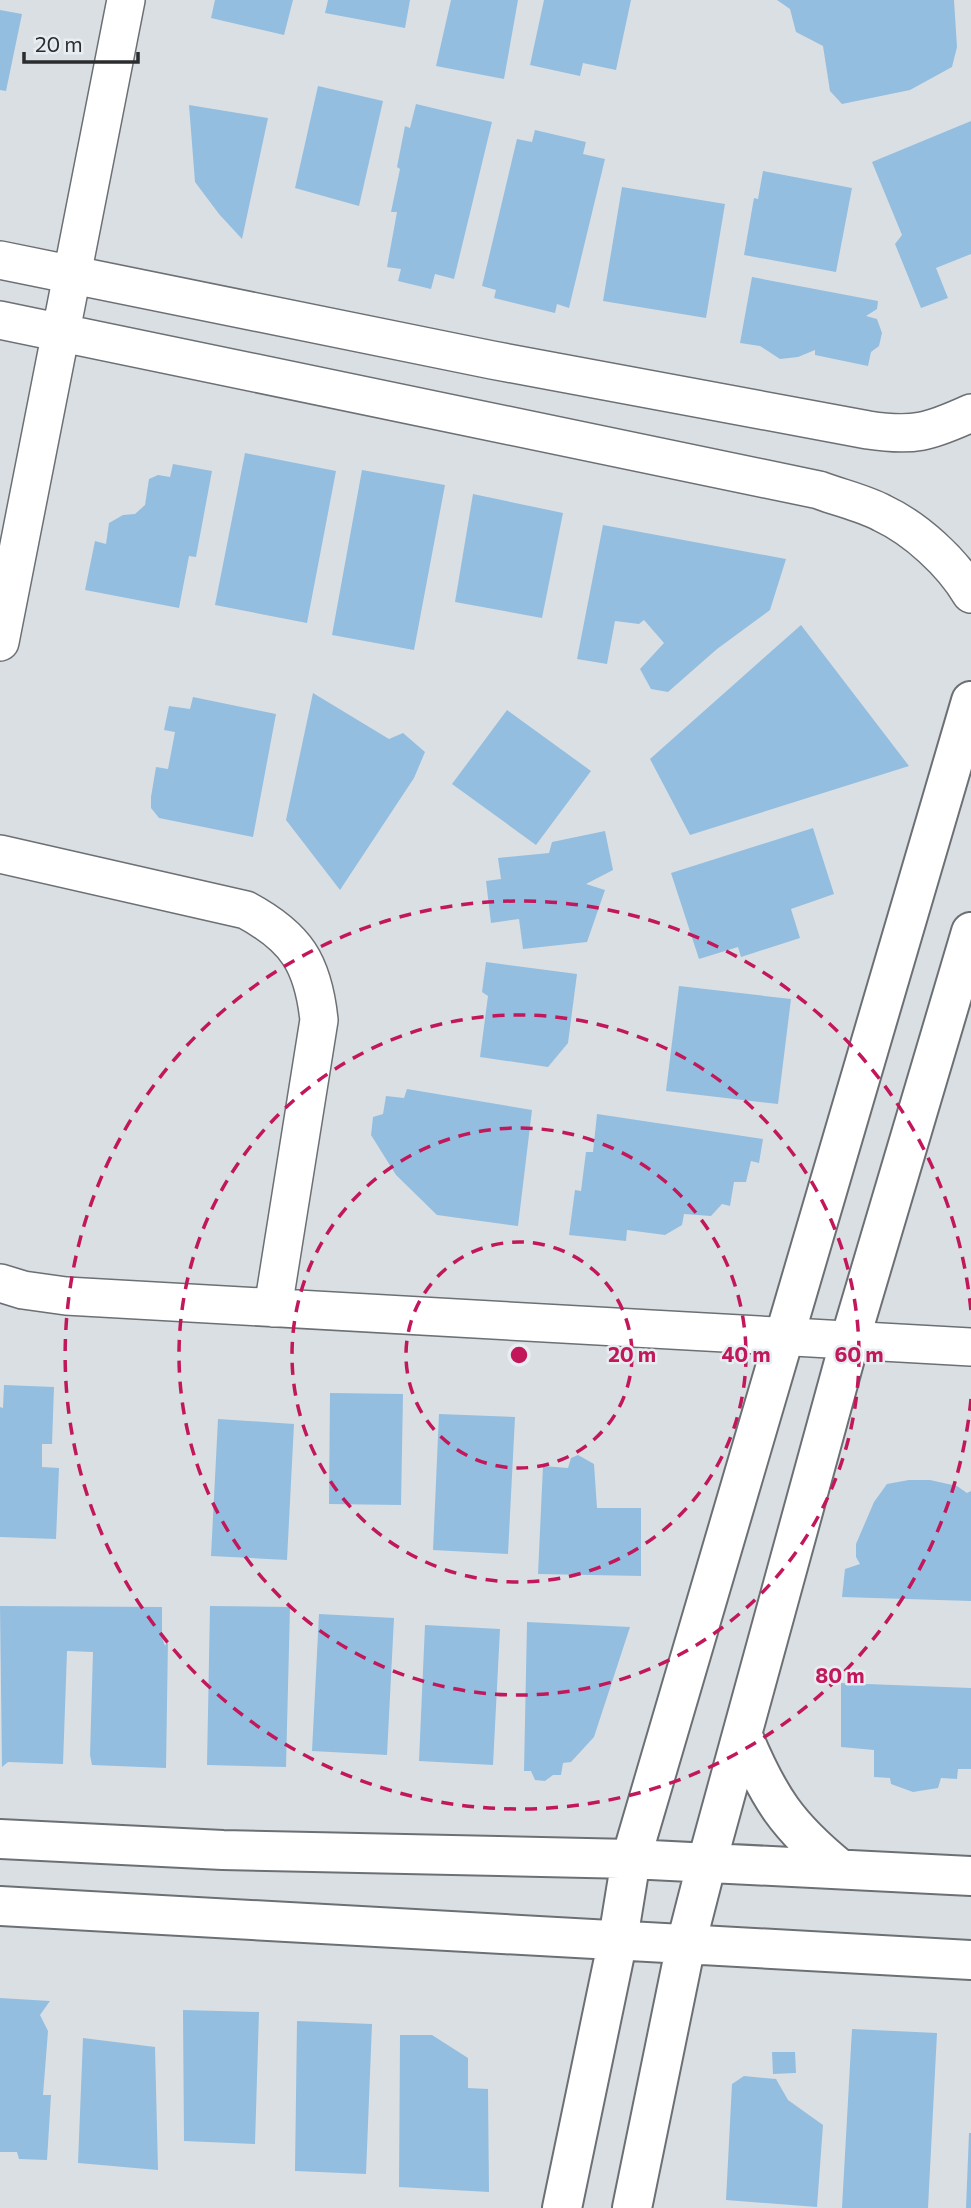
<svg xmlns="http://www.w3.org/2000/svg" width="971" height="2208" viewBox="0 0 971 2208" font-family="Commissioner,sans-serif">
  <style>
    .building { fill: #94bedf }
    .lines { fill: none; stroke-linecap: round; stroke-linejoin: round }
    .minor-casing { stroke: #6c7074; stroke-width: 40 }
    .tertiary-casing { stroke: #6c7074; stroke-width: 42 }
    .minor { stroke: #fff; stroke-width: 37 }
    .tertiary { stroke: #fff; stroke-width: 38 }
    .ring { fill: none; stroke: #c2185b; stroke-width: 3.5; stroke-dasharray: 12 9 }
    .centre { fill: #c2185b; stroke: #e7edf1; stroke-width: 3.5 }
    .ring-label { font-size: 21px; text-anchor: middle; font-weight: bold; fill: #c2185b; stroke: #e7edf1; stroke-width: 5; stroke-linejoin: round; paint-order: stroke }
  </style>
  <rect width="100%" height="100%" fill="#dadfe4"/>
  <path class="building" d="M215,0H293L284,35L211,18Z
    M328,0H410L405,28L325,13Z
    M451,0H518L504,79L436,66Z
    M544,0H631L616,70L583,63L580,76L530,65Z
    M777,0H954L957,47L952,67L910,90L842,104L830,91L823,46L796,32L790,9Z
    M0,10L22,14L6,91L0,90Z
    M318,86L383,101L359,206L295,188Z
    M416,104L492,122L454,279L435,274L431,289L398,281L401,269L387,267L397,212H391L400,169L397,167L405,126L410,128Z
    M189,105L268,118L242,239L219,214L195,182Z
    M971,121V254L936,268L948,298L921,308L895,244L902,235L872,162Z
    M535,130L586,142L583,154L605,159L569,308L557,304L555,313L494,298L496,290L482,286L517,139L532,142Z
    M763,171L852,188L836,272L744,255L754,198L758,199Z
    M622,187L725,204L706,318L603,301Z
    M752,277L878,301L877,309L866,316L877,319L882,333L879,346L871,352L868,366L815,355V350L798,357L780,359L760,346L740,343Z
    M245,453L336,471L307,623L215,605Z
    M173,464L212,471L196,557L189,556L179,608L85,590L95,541L106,544L109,523L123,515L135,514L145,505L149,479L158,475L170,477Z
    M362,470L445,485L414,650L332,635Z
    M473,494L563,513L542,618L455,602Z
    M603,525L786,559L770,610L717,649L668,692L651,689L640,669L664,643L644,620L639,624L615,621L607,664L577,659Z
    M801,625L909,766L690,835L650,759Z
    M313,693L389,739L403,733L425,752L414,778L340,890L286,820Z
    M193,697L276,714L253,837L159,818L151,808V797L156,767L168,769L175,732L164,730L169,706L190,709Z
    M507,710L591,771L536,845L452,784Z
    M813,828L834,894L791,909L800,938L741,957L738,947L699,959L671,873Z
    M605,831L613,870L586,884L605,890L587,942L523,949L519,919L491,923L486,881L501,879L498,858L549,853L552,842Z
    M486,962L577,974L568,1043L548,1067L480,1057L488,996L482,992Z
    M679,986L791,999L778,1104L666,1091Z
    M407,1089L532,1110L518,1226L437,1215L396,1175L371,1135L373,1117L383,1114L386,1096L404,1098Z
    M597,1114L763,1139L759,1163L751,1161L746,1182H734L730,1206L722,1204L711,1216L684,1214L682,1225L665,1235L627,1230L626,1241L569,1235L575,1190L581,1191L586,1152H593Z
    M4,1385L54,1387L52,1444H42V1467L59,1468L56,1539L0,1537V1407L3,1408Z
    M330,1393L403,1394L401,1505L329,1504Z
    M439,1414L515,1417L508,1554L433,1550Z
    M218,1419L294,1424L287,1560L211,1556Z
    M578,1455L594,1464L597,1508H641V1576L538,1574L543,1466L568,1468L571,1458Z
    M909,1480H930L957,1486L967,1493L971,1491V1601L842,1597L845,1569L860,1564L856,1557V1544L874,1502L887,1484Z
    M0,1606L162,1607V1637L165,1646L168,1639L166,1768L92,1765L90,1755L93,1652L67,1651L63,1764L8,1762L2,1767Z
    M210,1606L290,1607L286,1767L207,1765Z
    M319,1614L394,1618L387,1755L312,1751Z
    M527,1622L630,1627L594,1737L571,1762L563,1763L561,1775H553L545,1781L535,1780L531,1771H524Z
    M425,1625L500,1629L493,1765L419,1761Z
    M841,1683L971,1688V1769H958L957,1779L941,1778L938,1788L913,1792L891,1784L890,1778L874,1777V1750L841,1747Z
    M0,1998L50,2001L40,2015L48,2031L43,2095H51L47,2160L19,2159L17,2152H0Z
    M183,2010L259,2012L255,2144L184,2141Z
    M297,2021L372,2024L366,2174L295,2171Z
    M852,2029L937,2033L928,2208H842Z
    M400,2035H432L468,2058V2088L488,2089L489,2192L399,2187Z
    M83,2038L155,2047L158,2170L78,2163Z
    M772,2052H795L796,2073L773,2074Z
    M744,2076L776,2079L788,2100L823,2125L817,2207L726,2200L732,2084Z
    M969,2133H971V2208H966Z"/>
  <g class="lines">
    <defs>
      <path id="minor" d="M0,260L492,360L868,430C914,437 929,432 971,413
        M0,320L819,490C840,498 863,503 882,513C916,529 952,562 971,594
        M0,642L126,0
        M0,854L246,910C296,937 313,963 319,1020L273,1308
        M0,1283L23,1290L66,1296L971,1347"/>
      <path id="tertiary" d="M743,1736C769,1798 787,1826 840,1869
        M0,1839L223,1850L631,1859L971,1876
        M0,1906L971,1960
        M562,2208L618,1939L631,1859L971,701
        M632,2208L686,1944L707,1862L850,1340L971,932"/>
    </defs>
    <use href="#minor" class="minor-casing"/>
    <use href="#tertiary" class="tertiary-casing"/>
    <use href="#minor" class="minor"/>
    <use href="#tertiary" class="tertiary"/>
  </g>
  <g class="ring">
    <circle cx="519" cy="1355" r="113"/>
    <circle cx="519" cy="1355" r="227"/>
    <circle cx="519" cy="1355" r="340"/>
    <path d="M971 1399A454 454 0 1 1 971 1311"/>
  </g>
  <circle cx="519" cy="1355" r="10" class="centre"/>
  <g class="ring-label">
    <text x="632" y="1362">20 m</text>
    <text x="746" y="1362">40 m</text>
    <text x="859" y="1362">60 m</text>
    <text x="840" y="1683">80 m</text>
  </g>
  <path d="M24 52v10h114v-10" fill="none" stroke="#2a2c2e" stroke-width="3.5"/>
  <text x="35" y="52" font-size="21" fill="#2a2c2e" stroke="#e7edf1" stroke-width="5" paint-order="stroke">20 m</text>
</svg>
